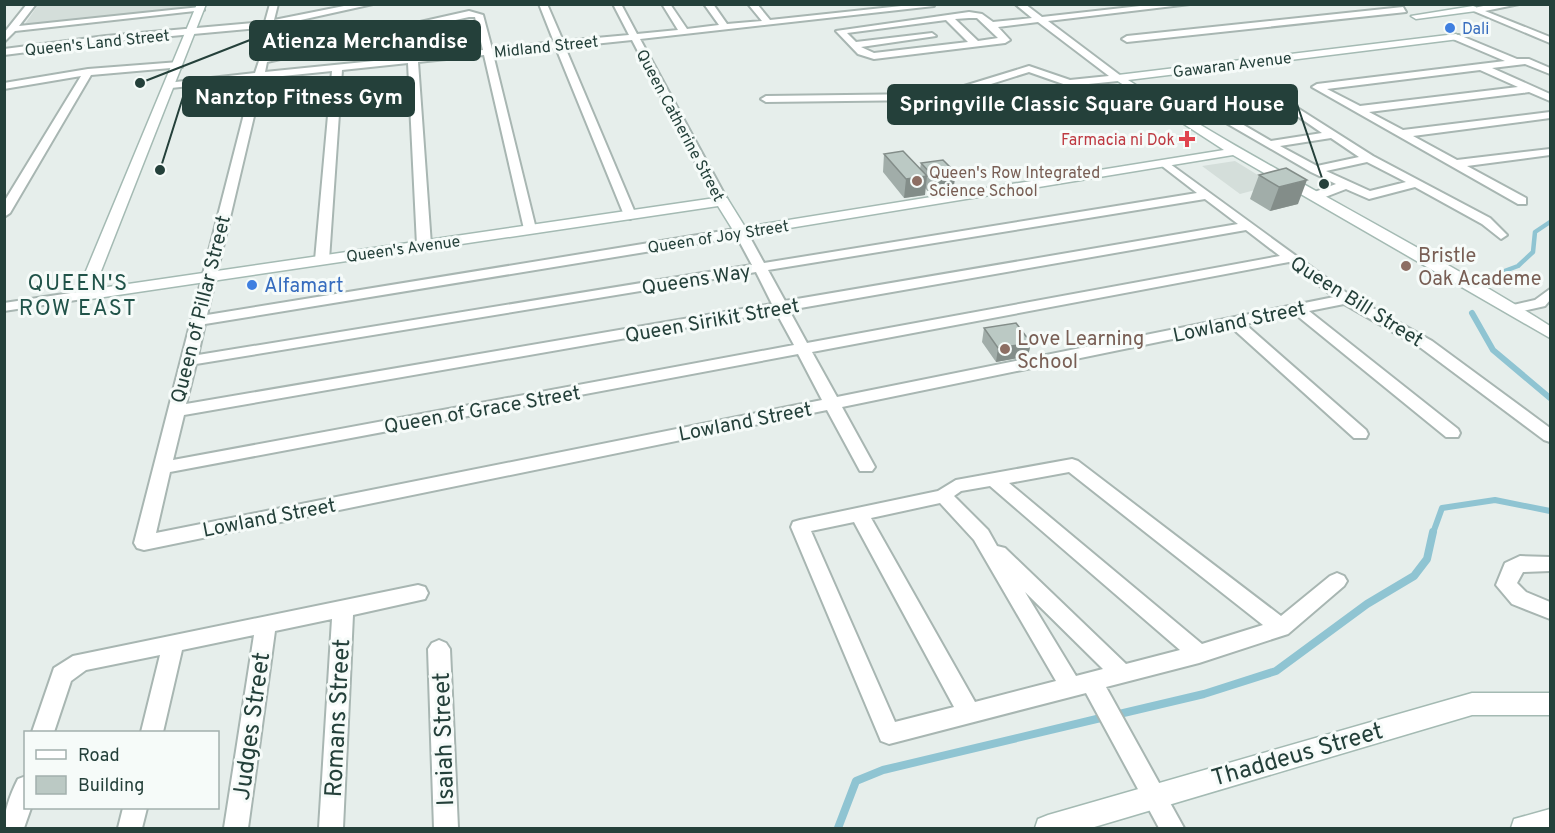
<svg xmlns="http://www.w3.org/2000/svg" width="1555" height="833" viewBox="0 0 1555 833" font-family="Overpass,sans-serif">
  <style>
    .built { fill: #d4deda }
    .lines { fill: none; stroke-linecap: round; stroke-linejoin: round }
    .stream-far2 { stroke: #8fc4d2; stroke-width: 4.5 }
    .stream-far1 { stroke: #8fc4d2; stroke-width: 6 }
    .stream { stroke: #8fc4d2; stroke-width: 8 }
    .street-casing { stroke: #a8b6b2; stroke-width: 4 }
    .secondary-casing { stroke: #a4bab3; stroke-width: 3 }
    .street { fill: #fff; fill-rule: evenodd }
    .secondary { fill: #fff; fill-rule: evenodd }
    .wall { fill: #a1ada9 }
    .shaded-wall { fill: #838d89 }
    .building { fill: #bbc9c4; stroke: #838d89; stroke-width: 1.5 }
    .shop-dot { fill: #3f7fe0; stroke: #f6fbf9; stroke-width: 2 }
    .health-dot { fill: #e0444e; stroke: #f6fbf9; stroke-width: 2 }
    .education-dot { fill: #8d6e63; stroke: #f6fbf9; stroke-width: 2 }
    .labels { text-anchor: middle; stroke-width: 6; stroke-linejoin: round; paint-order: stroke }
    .far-shop-label { font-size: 16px; fill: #366cbe; stroke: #f6fbf9; text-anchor: start }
    .far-street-label { font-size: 16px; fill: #24403a; stroke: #f6fbf9 }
    .far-health-label { font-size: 16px; fill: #be3a42; stroke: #f6fbf9; text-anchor: end }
    .far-education-label { font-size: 16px; fill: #785e54; stroke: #f6fbf9; text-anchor: start }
    .education-label { font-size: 20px; fill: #785e54; stroke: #f6fbf9; text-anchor: start }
    .street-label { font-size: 20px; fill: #24403a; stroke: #f6fbf9 }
    .shop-label { font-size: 20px; fill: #366cbe; stroke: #f6fbf9; text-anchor: start }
    .quarter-label { font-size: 22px; letter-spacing: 1.5px; fill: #205349; stroke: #f6fbf9 }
    .near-street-label { font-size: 24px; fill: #24403a; stroke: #f6fbf9 }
    .leader { fill: none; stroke: #24403a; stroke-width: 2 }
    .callout-dot { fill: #24403a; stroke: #f6fbf9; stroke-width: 2 }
    .callout { fill: #24403a; stroke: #24403a; stroke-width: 2 }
    .callout-label { font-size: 21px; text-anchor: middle; font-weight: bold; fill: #fff }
  </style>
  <rect width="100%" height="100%" fill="#e6eeeb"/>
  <path class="built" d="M38,5H194L192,9L25,24Z
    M1235,161L1274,185L1240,194L1202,166Z"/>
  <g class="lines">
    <path class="stream-far2" d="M1483,279L1518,266L1533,252L1535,232L1550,222"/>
    <path class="stream-far1" d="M1472,313L1493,350L1550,398
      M1433,533L1442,508L1495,500L1550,511"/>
    <path class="stream" d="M1115,715L1204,694L1276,671L1367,604L1414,576L1427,559L1433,532
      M838,828L856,781L883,770L1105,717"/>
    <defs>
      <path id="street" d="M27,4H36L19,26L200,7L204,10L15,31L4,42V33Z
        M270,4H278L274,20L354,4H373L269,27L106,42L4,55V49L106,36L265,22Z
        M539,4H547L563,41L629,35L613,4H621L637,34L678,30L662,4H670L687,29L719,25L704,4H713L727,24L762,21L748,4H757L770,20L920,4L934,6L640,39L728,201L722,205L716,201L632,40L565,47L636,215L630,219L624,215L556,48L493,54L536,229L530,233L524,229L484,55L418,62L431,245L424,249L417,245L408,63L342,70L329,260L322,264L315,260L332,71L263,78L207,315L741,228L747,232L764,263L1197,193L1162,166L1160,164L1166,161L1351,296L1432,341L1550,428V442L1544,440L1421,348L1344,304L1309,311L1458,429L1460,433L1458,437H1446L1295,314L1245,324L1366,430L1368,434L1366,438H1354L1231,327L842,407L875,467L872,471H860L827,410L144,550L137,548L134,543L253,79L171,88L166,85L167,83L255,73L260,58L469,11L483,15L492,49L554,42ZM469,17H475L483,50L265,72L267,62ZM1205,199L1238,224L785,301L768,270ZM1246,230L1280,256L807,343L789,310ZM737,237L752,265L198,355L205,324ZM1289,262L1334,297L837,397L812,352ZM756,272L772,304L186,404L196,364ZM776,312L794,345L173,460L184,415ZM798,354L822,400L156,533L170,472Z
        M1015,4H1025L1042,17L1158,4H1190L1048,21L1121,76V80L1118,81L1069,86L1029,72L956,95L926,100L766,102L761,99L766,96L926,94L951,90L1029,66L1070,80L1109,76L1038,22L998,27L1010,40L1005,43L874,59L858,54L836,31L969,12L982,14L993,22L1032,18ZM969,18H977L998,38L978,41L955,19ZM946,20L968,42L874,53L861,47L936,36L932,33L856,42L847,33Z
        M1493,4H1519L1485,11L1550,37V43L1469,9Z
        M1403,7L1406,12L1127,42L1122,39L1127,36Z
        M1453,35H1459L1517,59H1529L1550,68V74L1525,64L1492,68L1550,94V101L1529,92L1369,112L1403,130L1550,112V118L1413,136L1457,160L1550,149V155L1467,166L1526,198V204H1518L1312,87L1317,84L1505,61L1453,39ZM1480,70L1518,87L1360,106L1327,89Z
        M179,62L182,63V67L91,75L10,213L4,217V202L81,76L4,89V83L88,69Z
        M1266,88L1373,156L1490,218L1507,235L1501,239L1482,224L1415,187L1369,199L1346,189L1320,199H1312V193L1336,184L1311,172L1183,98L1188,95ZM1264,94L1285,108L1225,115L1199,100ZM1293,113L1322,133L1271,141L1235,120ZM1331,138L1359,157L1317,166L1280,146ZM1367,162L1406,182L1370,191L1326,171Z
        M1550,289V300L1545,306L1514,313L1507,309L1509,306L1535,300Z
        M84,291L89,292L91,295L89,298L4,311V303Z
        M1072,459L1078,461L1281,616L1330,576L1337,573L1344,576L1347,581L1344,586L1288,634L1199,663L1106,687L1184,828H1159L1086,693L889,744L881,741L791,527L793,522L800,520L938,491L956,480ZM1069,472L1263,625L1202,644L1009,483ZM990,486L1180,650L1126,664L1005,548L997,546L988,530L954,496L961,491ZM940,503L974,540L1056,681L975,702L871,518ZM854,522L954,707L895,722L811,531ZM1025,592L1103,669L1076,676Z
        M1520,556L1550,557V571L1523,572L1517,583L1526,592L1550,602V619L1512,604L1496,585L1505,563Z
        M418,585L425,587L428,593L425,599L353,615L343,828H319L332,619L275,631L248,828H224L254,635L182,650L163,732H141L160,655L86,670L71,681L54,732H32L54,668L73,656Z
        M439,640L446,643L450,649L458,828H434L428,649L432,643Z
        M26,776V808H31L24,828H4C4,811 10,795 18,779Z
        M123,808H147L142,828H118Z"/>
      <path id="secondary" d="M197,4H206L94,289L722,197L727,198L745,227L1224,150L1113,78L1118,75L1456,34L1461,37L1459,39L1128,80C1265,169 1412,239 1550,326V338L1233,155L741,236L736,235L718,206L84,300L79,298L76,295Z
        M1473,6L1476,7V11L1416,19L1411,16Z
        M1472,693H1550V715H1472L1091,828H1035L1038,819L1048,815Z
        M1550,809V828H1511L1514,819Z"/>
    </defs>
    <use href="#street" class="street-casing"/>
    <use href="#secondary" class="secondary-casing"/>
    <use href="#street" class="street"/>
    <use href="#secondary" class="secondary"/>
  </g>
  <path class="wall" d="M884,154L920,169L921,163L953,191L931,195L925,188V195L904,198L883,172Z
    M1286,168L1298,204L1270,211L1250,199L1259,175Z
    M984,328L1031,343L1028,356L996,362L982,342Z"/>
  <path class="shaded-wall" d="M956,173L953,191L931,195L933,176Z
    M927,176L925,195L904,198L906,179Z
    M1307,180L1298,204L1270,211L1279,187Z
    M1031,343L1028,356L996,362L998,348Z"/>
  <path class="building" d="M903,151L927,176L906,179L884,154Z
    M943,160L956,173L933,176L921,163Z
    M1286,168L1307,180L1279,187L1259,175Z
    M1016,323L1031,343L998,348L984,328Z"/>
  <g class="shop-dot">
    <circle cx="1450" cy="28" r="6"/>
    <circle cx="252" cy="285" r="6"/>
  </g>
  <path class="health-dot" d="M1184 130h6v6h6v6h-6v6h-6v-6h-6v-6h6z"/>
  <g class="education-dot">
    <circle cx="917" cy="181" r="6"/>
    <circle cx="1406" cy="266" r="6"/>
    <circle cx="1005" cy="349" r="6"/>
  </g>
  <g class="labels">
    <g class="far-shop-label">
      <text x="1462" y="34">Dali</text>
    </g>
    <g class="far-street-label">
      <text transform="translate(97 42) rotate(-6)" y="6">Queen's Land Street</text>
      <text transform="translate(546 46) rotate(-6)" y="6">Midland Street</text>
      <text transform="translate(1232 64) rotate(-7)" y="6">Gawaran Avenue</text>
      <text transform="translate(681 125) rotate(62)" y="6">Queen Catherine Street</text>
      <text transform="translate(718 236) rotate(-9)" y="6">Queen of Joy Street</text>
      <text transform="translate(403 248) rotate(-8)" y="6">Queen's Avenue</text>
    </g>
    <g class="far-health-label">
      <text x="1175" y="145">Farmacia ni Dok</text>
    </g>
    <g class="far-education-label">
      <text x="929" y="178">Queen's Row Integrated<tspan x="929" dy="18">Science School</tspan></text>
    </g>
    <g class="education-label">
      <text x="1418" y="262">Bristle<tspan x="1418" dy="23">Oak Academe</tspan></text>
      <text x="1017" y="345">Love Learning<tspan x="1017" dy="23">School</tspan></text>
    </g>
    <g class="street-label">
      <text transform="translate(696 279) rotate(-9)" y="7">Queens Way</text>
      <text transform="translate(1357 301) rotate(32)" y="7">Queen Bill Street</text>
      <text transform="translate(200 309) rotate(-76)" y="7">Queen of Pillar Street</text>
      <text transform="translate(712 320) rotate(-10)" y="7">Queen Sirikit Street</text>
      <text transform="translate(1239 321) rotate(-12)" y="7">Lowland Street</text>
      <text transform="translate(482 409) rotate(-10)" y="7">Queen of Grace Street</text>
      <text transform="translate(745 421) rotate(-11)" y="7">Lowland Street</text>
      <text transform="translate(269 517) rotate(-11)" y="7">Lowland Street</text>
    </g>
    <g class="shop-label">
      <text x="264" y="292">Alfamart</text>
    </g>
    <g class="quarter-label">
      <text x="78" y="290">QUEEN'S<tspan x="78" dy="25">ROW EAST</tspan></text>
    </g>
    <g class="near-street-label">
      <text transform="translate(337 718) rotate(-87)" y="8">Romans Street</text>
      <text transform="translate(251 726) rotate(-82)" y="8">Judges Street</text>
      <text transform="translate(443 739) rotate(-92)" y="8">Isaiah Street</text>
      <text transform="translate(1297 754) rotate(-16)" y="8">Thaddeus Street</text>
    </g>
  </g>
  <path class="leader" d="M140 83L250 40M160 170L183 97M1324 184L1297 104"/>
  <g class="callout-dot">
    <circle cx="140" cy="83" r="6"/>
    <circle cx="160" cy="170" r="6"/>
    <circle cx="1324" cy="184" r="6"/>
  </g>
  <g class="callout">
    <rect x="250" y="21" width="230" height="39" rx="6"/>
    <rect x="183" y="77" width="231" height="39" rx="6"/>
    <rect x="888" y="85" width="409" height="39" rx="6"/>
  </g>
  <g class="callout-label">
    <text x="365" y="48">Atienza Merchandise</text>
    <text x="299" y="104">Nanztop Fitness Gym</text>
    <text x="1092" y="111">Springville Classic Square Guard House</text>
  </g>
  <rect width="1555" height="833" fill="none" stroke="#24403a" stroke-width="12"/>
  <rect x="24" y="731" width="195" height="78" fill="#f6fbf9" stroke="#a2b0ad" stroke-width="1.5"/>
  <rect x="36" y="750" width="30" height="9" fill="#ffffff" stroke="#a2b0ad" stroke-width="1.5"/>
  <text x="78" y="761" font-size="18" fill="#24403a">Road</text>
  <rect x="36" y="776" width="30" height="18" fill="#bbc9c4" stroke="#a2b0ad" stroke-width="1.5"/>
  <text x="78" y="791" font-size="18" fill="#24403a">Building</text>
</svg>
